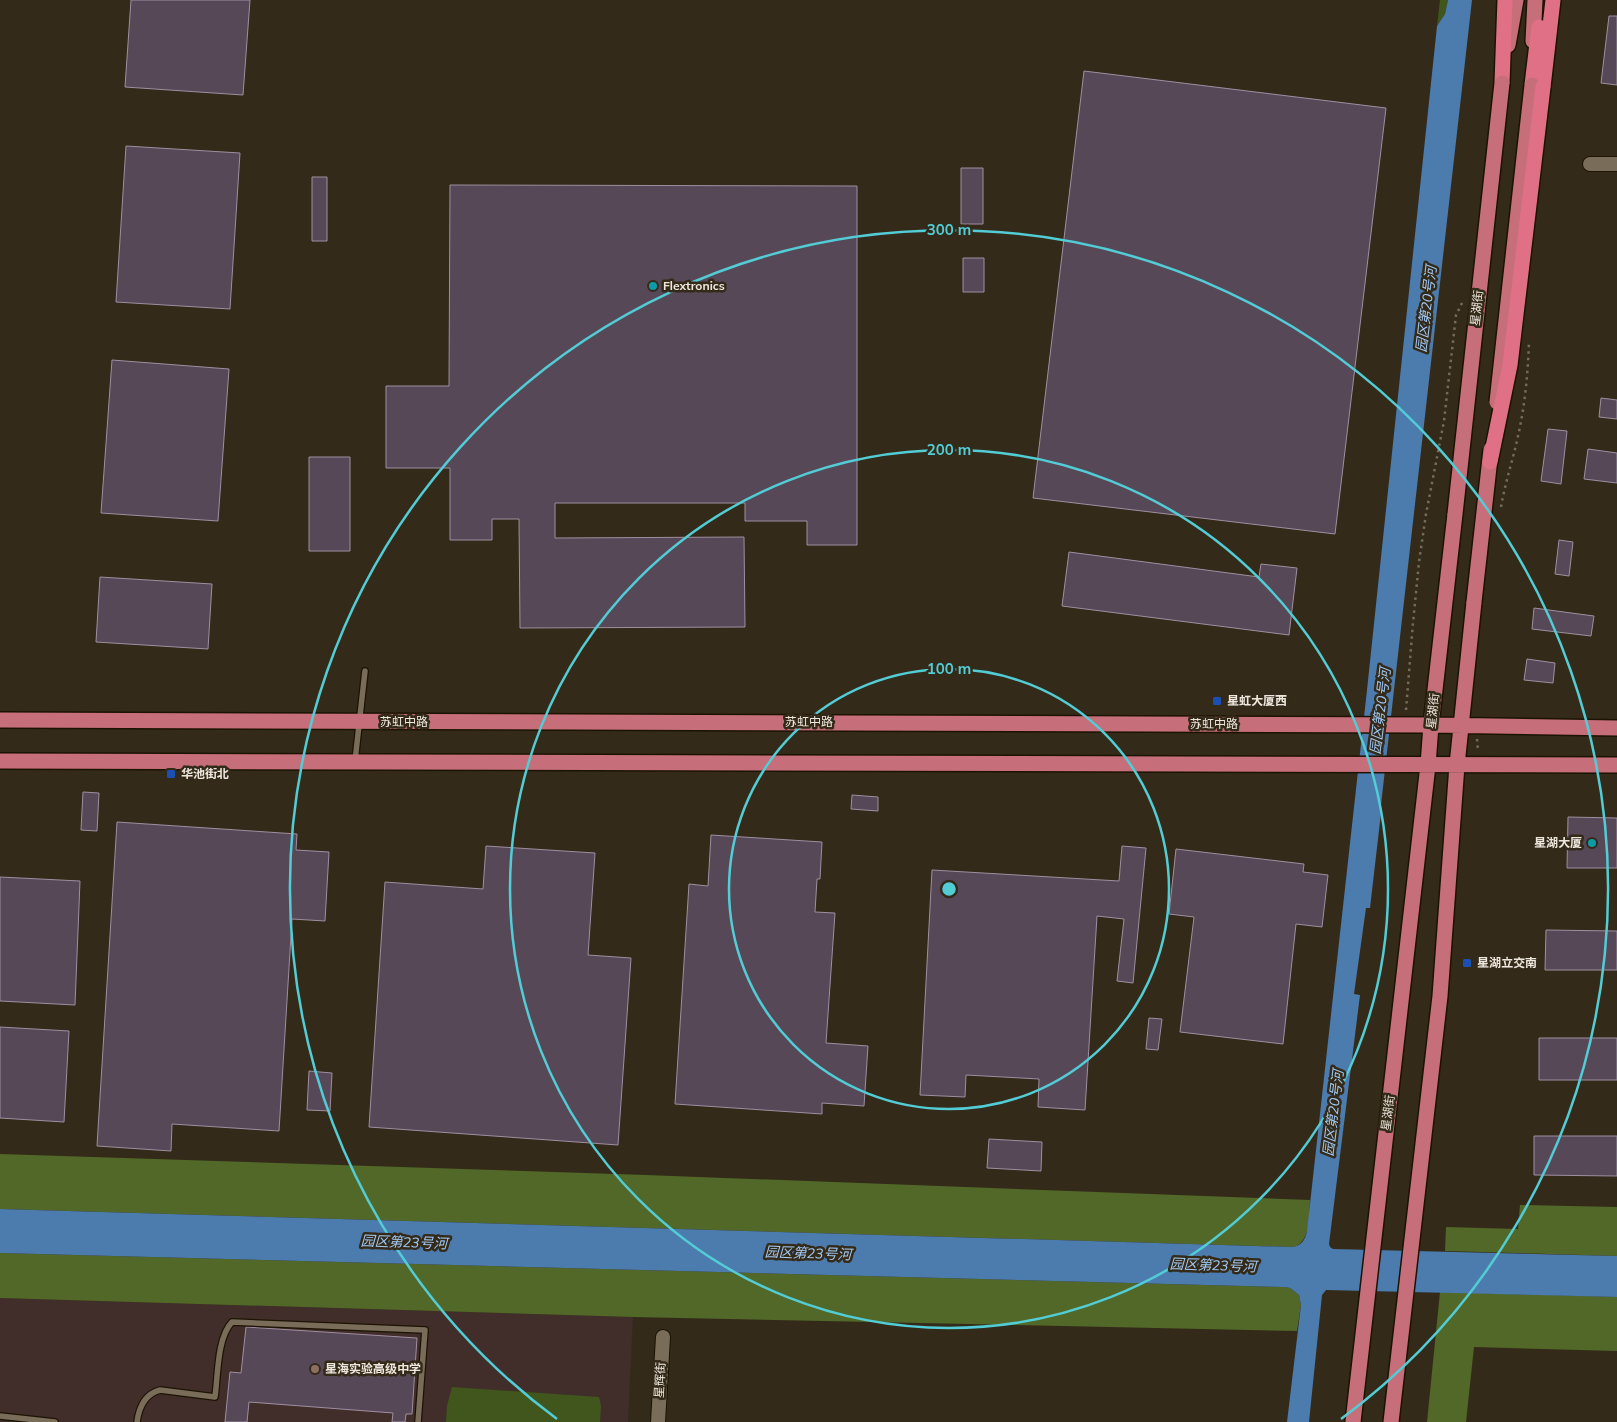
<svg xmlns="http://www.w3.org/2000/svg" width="1617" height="1422" viewBox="0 0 1617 1422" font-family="Mulish,'Noto Sans SC',sans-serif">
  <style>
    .education { fill: #412e2a }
    .green { fill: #41561c }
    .forest { fill: #516828 }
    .water { fill: #4c7bae }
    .building { fill: #574858; stroke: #9f8fa1 }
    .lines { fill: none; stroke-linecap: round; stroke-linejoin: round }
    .service-casing { stroke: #1c1303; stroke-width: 8 }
    .tertiary-casing { stroke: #1c1303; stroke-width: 16 }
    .primary-casing { stroke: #1c1303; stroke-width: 18 }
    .trunk-casing { stroke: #1c1303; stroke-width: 18 }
    .path { stroke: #746b5d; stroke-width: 2.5; stroke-dasharray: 2.5 4; stroke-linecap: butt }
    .service { stroke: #796d5a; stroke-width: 5.5 }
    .tertiary { stroke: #796d5a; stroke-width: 14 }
    .primary { stroke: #c66f7b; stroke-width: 15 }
    .trunk { stroke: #e07086; stroke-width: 15 }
    .primary-bridge-casing { stroke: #1c1303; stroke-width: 18; stroke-linecap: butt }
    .trunk-bridge-casing { stroke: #1c1303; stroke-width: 18; stroke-linecap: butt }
    .primary-bridge { stroke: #c66f7b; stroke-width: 15 }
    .trunk-bridge { stroke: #e07086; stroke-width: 15 }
    .ring { fill: none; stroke: #52ccd5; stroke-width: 2.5 }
    .culture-dot { fill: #0f9aa8; stroke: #342a19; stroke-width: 2 }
    .transit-dot { fill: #1a4fb4; stroke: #342a19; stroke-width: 2 }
    .education-dot { fill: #8d6e63; stroke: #342a19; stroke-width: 2 }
    .labels { text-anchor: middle; stroke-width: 5; stroke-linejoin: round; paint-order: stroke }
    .poi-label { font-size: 12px; font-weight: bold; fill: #eee7dd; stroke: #342a19; text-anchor: start }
    .street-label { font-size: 12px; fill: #eee7dd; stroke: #342a19 }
    .water-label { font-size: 14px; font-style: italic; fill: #a1c9f4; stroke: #342a19 }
    .centre { fill: #52ccd5; stroke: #342a19; stroke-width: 2.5 }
    .ring-label { font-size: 15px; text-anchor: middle; font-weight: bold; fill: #52ccd5; stroke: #342a19; stroke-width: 5; stroke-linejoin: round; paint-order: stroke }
  </style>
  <rect width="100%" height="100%" fill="#342a19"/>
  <path class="education" d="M0,1298L633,1317L628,1422H0Z"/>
  <path class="green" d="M1440,0H1448L1445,14L1437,26Z
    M452,1387L599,1397L601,1406L600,1422H446L447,1406Z"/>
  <path class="forest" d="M0,1154L646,1175L1310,1200C1309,1215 1311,1243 1293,1247L0,1209Z
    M1520,1205L1617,1207V1256L1445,1251L1446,1227L1518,1229Z
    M0,1253L1284,1287L1290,1288L1299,1295L1301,1305L1297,1331L633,1317L0,1298Z
    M1440,1292L1617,1297V1351L1474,1347L1466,1422H1427Z"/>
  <path class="water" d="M1448,0H1472L1381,805V813L1370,908H1366L1354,994L1360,995L1329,1244L1330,1247L1333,1249L1617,1256V1297L1326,1290L1322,1295L1309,1422H1287L1301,1305L1299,1295L1290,1288L1284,1287L0,1253V1209L1293,1247C1302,1245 1305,1240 1307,1231L1367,690L1437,26L1445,14Z"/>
  <path class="building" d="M131,0H250L243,95L125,87Z
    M1609,16H1617V85L1601,83Z
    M1084,71L1386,108L1335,534L1033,498Z
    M126,146L240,153L230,309L116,302Z
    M961,168H983V224H961Z
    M312,177H327V241H312Z
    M450,185L857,186V545H807V521H745V503H555V538L744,537L745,627L520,628L519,519H492V540H450V468H386V386H449Z
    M963,258H984V292H963Z
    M112,360L229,369L218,521L101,513Z
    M1601,398L1617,400V419L1599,417Z
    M1548,429L1567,431L1561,484L1541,481Z
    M1588,449L1617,453V483L1584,479Z
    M309,457H350V551H309Z
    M1559,540L1573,542L1569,576L1555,574Z
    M1069,552L1259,577L1261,564L1297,568L1289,635L1062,606Z
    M100,577L212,584L208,649L96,642Z
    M1534,608L1594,616L1591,636L1532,629Z
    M1527,659L1555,663L1553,683L1524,680Z
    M83,792L99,793L97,831L81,830Z
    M852,795L878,797V811L851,809Z
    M1568,817L1617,818V868H1567Z
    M117,822L297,834L296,850L329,852L325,921L292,919L279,1131L172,1124L171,1151L97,1146Z
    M711,835L822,842L820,879H817L815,912L835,913L826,1043L868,1046L864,1106L822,1103V1114L675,1104L689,884L708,886Z
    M486,846L595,853L588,955L631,958L618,1145L369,1127L385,882L483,889Z
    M1122,846L1146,848L1133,983L1117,981L1124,919L1097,916L1085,1110L1038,1107L1039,1079L966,1075L965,1097L920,1095L932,870L1119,881Z
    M1176,849L1304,864L1303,872L1328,875L1322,927L1296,924L1283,1044L1180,1032L1194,917L1169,914Z
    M0,877L80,881L75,1005L0,1001Z
    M1546,930L1617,931V970H1545Z
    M1149,1018L1162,1019L1158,1050L1146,1049Z
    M0,1027L69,1031L64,1122L0,1118Z
    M1539,1038H1617V1080H1539Z
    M309,1071L332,1073L330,1111L307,1110Z
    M1534,1136H1617V1176L1534,1175Z
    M989,1139L1042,1142L1041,1171L987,1168Z
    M246,1327L417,1338L412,1414H406L405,1422H392L393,1413L249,1402L247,1422H225L230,1372L241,1373Z"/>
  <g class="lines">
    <defs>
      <path id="service" d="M355,761L365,671
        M0,1416L55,1422
        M137,1422C139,1407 145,1394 160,1390L215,1397C218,1375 217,1338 232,1322L425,1330L418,1422"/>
      <path id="tertiary" d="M1590,164H1617
        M658,1422L663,1337"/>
      <path id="primary" d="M1533,41L1535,0
        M1508,45L1516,0
        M0,720L1431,725L1617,728
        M0,761L1617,765
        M1353,1422L1428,765L1431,725L1455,514
        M1391,1422L1440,996L1457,765L1474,602"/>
      <path id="trunk" d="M1502,83L1505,0
        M1532,85L1539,27
        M1543,87L1553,0"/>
    </defs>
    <use href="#service" class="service-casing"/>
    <use href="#tertiary" class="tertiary-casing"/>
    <use href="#primary" class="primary-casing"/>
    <use href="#trunk" class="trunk-casing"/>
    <path class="path" d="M1501,507C1505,483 1513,460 1518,436C1525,405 1528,373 1529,341
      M1406,710L1413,623L1419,562L1426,514L1444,421L1456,315L1462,303
      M1477,739L1478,751"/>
    <use href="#service" class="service"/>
    <use href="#tertiary" class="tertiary"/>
    <use href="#primary" class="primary"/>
    <use href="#trunk" class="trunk"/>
    <defs>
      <path id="primary-bridge" d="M1497,402L1532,85
        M1455,514L1502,83
        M1474,602L1491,449"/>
      <path id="trunk-bridge" d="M1490,462L1510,365L1543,87"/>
    </defs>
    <use href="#primary-bridge" class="primary-bridge-casing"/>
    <use href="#trunk-bridge" class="trunk-bridge-casing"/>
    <use href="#primary-bridge" class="primary-bridge"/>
    <use href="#trunk-bridge" class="trunk-bridge"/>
  </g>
  <g class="ring">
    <circle cx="949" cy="889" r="220"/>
    <circle cx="949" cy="889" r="439"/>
    <path d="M557 1419A659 659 0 1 1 1341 1419"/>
  </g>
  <g class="culture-dot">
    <circle cx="653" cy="286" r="5"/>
    <circle cx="1592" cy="843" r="5"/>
  </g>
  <g class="transit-dot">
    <rect x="1212" y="696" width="10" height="10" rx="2.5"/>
    <rect x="166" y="769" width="10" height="10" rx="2.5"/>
    <rect x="1462" y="958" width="10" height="10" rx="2.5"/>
  </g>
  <circle class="education-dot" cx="315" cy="1369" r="5"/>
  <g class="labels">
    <g class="poi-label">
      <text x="663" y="290">Flextronics</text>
      <text x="1227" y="705">星虹大厦西</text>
      <text x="181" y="778">华池街北</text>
      <text x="1582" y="847" text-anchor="end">星湖大厦</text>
      <text x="1477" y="967">星湖立交南</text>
      <text x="325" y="1373">星海实验高级中学</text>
    </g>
    <g class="street-label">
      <text transform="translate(1477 308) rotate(-84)" y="4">星湖街</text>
      <text transform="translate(1433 711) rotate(-84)" y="4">星湖街</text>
      <text x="404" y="726">苏虹中路</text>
      <text x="809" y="726">苏虹中路</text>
      <text x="1214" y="728">苏虹中路</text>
      <text transform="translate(1388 1113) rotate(-83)" y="4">星湖街</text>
      <text transform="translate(660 1380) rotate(-87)" y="4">星辉街</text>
    </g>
    <g class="water-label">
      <text transform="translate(1426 309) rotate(-83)" y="5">园区第20号河</text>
      <text transform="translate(1380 711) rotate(-83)" y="5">园区第20号河</text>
      <text transform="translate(1333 1113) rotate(-83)" y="5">园区第20号河</text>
      <text transform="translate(404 1242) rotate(2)" y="5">园区第23号河</text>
      <text transform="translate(808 1253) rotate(2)" y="5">园区第23号河</text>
      <text transform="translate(1213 1265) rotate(2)" y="5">园区第23号河</text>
    </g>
  </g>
  <circle cx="949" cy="889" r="8" class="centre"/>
  <g class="ring-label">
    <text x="949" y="235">300 m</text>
    <text x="949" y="455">200 m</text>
    <text x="949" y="674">100 m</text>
  </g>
</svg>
